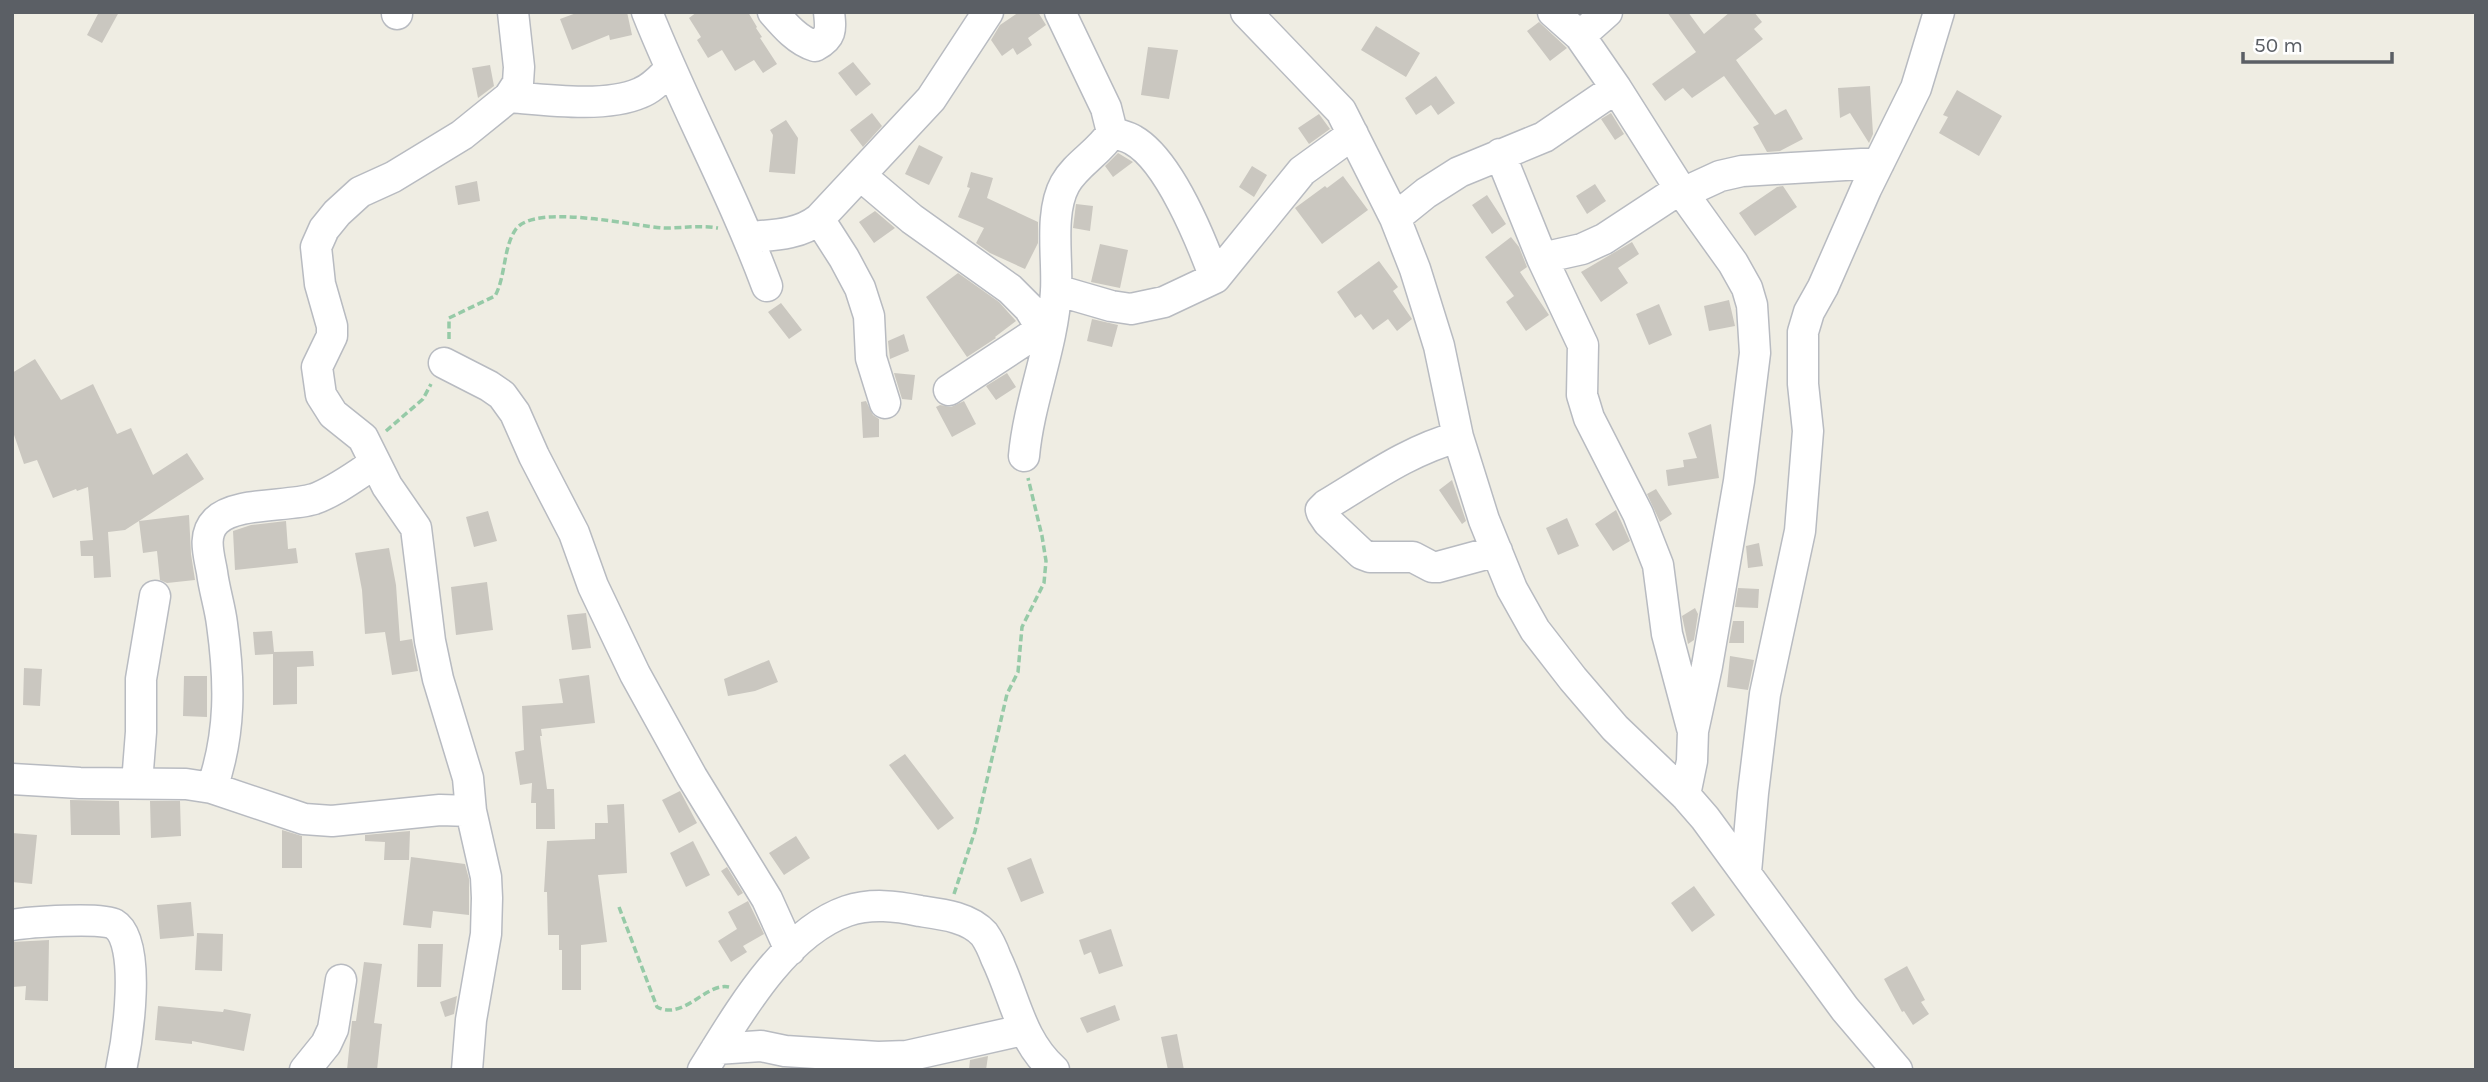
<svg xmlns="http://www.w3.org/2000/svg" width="2488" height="1082" viewBox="0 0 2488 1082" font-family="Karla,sans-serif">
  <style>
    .building { fill: #cac7c0 }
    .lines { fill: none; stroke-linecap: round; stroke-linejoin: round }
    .minor-casing { stroke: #b8bbc1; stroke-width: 33 }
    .path { stroke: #96caa7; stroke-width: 3.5; stroke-dasharray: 7 3.5; stroke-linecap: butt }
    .minor { stroke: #fff; stroke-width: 30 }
  </style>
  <rect width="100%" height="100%" fill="#efede3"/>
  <path class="building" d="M99,12H119L102,43L87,35Z
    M579,12H627L632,35L610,40L609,35L572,50L560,19Z
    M697,12H748L757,27L756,28L762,37L760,38L777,64L763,73L754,60L735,71L722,50L708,58L697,40L701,37L689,18Z
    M1019,12H1038L1046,25L1028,38L1032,45L1017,55L1013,48L1002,56L991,40L1000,25Z
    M1667,12H1688L1704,34L1730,12H1754L1762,22L1754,29L1763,39L1736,60L1775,115L1786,109L1803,139L1780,151L1767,152L1753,127L1759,124L1724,76L1692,98L1683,88L1665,101L1652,84L1696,52Z
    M1539,22L1567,48L1550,61L1527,31Z
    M1376,26L1420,53L1406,77L1361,50Z
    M1148,47L1178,50L1169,99L1141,95Z
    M853,62L871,84L856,96L838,73Z
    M490,65L494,86L478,98L472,68Z
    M1436,76L1455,103L1438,115L1431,105L1416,115L1405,98Z
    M1870,86L1873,134L1869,143L1850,113L1840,118L1838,88Z
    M1957,90L2002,116L1979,156L1939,133L1948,117L1943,115Z
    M872,113L882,126L863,147L850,130Z
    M1611,113L1624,134L1615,140L1601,119Z
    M1319,114L1330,129L1309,144L1298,128Z
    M786,120L798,138L795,174L769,172L773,135L770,130Z
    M919,145L943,157L929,185L905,174Z
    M1118,153L1133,162L1113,177L1105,166Z
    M1252,166L1267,175L1254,197L1239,187Z
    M971,172L993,178L987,198L1038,222V243L1025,269L990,253L976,243L984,228L958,217L970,188L967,187Z
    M1343,176L1368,210L1322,244L1295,208L1325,186L1327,188Z
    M477,181L480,201L458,205L455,186Z
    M1595,184L1606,201L1587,214L1576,196Z
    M1783,186L1797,207L1755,236L1739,213L1777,187Z
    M1487,195L1506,224L1492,234L1472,205Z
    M1076,204L1093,206L1090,231L1073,228Z
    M875,211L895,228L874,243L859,222Z
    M1511,237L1519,247L1527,267L1520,272L1549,315L1526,331L1506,302L1514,296L1485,257Z
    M1632,242L1639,254L1618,268L1628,283L1601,302L1581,272Z
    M1100,244L1128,250L1120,288L1091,282Z
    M1379,261L1398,287L1393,291L1412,319L1397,331L1388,319L1373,330L1361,314L1355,318L1337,292Z
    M958,273L999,302L1016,321L995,337L996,338L967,357L926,297Z
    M1729,300L1735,326L1709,331L1704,306Z
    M781,303L802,330L789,339L768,312Z
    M1659,304L1672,335L1649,345L1636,314Z
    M1092,319L1118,325L1112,347L1087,341Z
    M904,334L909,351L890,359L888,341Z
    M35,359L61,400L93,384L117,434L131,428L153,475L187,453L204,479L125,530L108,532L111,577L94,578L93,556H81L80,541L93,540L88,487L77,491L76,489L53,498L37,460L24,464L12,429V373Z
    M894,373L915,375L912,400L902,399Z
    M1007,373L1016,387L996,400L986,386Z
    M866,401L873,415L879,419V437L863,438L861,402Z
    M964,401L976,424L952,437L936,407L940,405L951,407Z
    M1711,424L1719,478L1668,486L1666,470L1684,467L1683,460L1697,458L1688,433Z
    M1452,480L1466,521L1462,524L1439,490Z
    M1656,489L1672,514L1660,522L1647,494Z
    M1616,510L1630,541L1613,551L1595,524Z
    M488,511L497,541L474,547L466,517Z
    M189,515L191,554L195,580L167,583L160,580L157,551L143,553L139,521Z
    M1567,518L1579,546L1558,555L1546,528Z
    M286,521L288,549L296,548L298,563L235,570L233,531L251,525Z
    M1759,543L1763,566L1748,568L1746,546Z
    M389,548L396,585L400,641L412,639L418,671L392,675L385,632L365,634L362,590L355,553Z
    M487,582L493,630L456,635L451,587Z
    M1738,588L1759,589L1758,608L1735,607Z
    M1695,608L1698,614L1694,640L1688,644L1682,616Z
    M586,613L591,648L572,650L567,615Z
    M1733,621H1744V643H1729Z
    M272,631L274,652L313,651L314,666L297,667V704L273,705V654L255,655L253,632Z
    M1730,656L1754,660L1748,690L1727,687Z
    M769,660L778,682L755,691L728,696L724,679Z
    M24,668L42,669L40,706L23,705Z
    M589,675L595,723L541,729L542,736H540L547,789H554L555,829H536V803H531L532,783L520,785L515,752L524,750L522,706L563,703L559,679Z
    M184,676H207V717L183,716Z
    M905,754L954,818L938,830L889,765Z
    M680,791L697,823L679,833L662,800Z
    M70,800L119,801L120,835H71Z
    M150,801H180L181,836L151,838Z
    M624,804L627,873L598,875L607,942L581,945V990H562V950H559V935H548L547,892H544L547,841L595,839V823H608L607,805Z
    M282,830L302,836V868H282Z
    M410,831L409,860H384L385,842L365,841V835Z
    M12,833L37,835L32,884L12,882Z
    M796,836L810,858L784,875L769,853Z
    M693,841L710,875L686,887L670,853Z
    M411,857L465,864L469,879V915L433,911L431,928L403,925Z
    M1031,858L1044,893L1021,902L1007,868Z
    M727,867L743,893L738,896L721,871Z
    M1694,886L1715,915L1692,932L1671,903Z
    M748,901L764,934L743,946L747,952L731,962L718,941L737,929L728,912Z
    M191,902L194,936L160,939L157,905Z
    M1111,929L1123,966L1099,974L1091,952L1084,955L1079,940Z
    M197,933L223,934L222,971L195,970Z
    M49,940L48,1001L25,1000L26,986L12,987V942Z
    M418,944H443L441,987H417Z
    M364,962L382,964L374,1023L382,1024L377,1070H347L352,1021H356Z
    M1907,966L1925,1000L1921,1002L1929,1014L1913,1025L1904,1011L1902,1012L1884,979Z
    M457,996L454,1014L445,1017L440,1002Z
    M1115,1005L1120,1020L1087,1033L1080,1018Z
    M158,1006L223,1012L224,1009L251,1014L244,1051L192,1041V1044L155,1040Z
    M1177,1034L1184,1070H1168L1161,1037Z
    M988,1056L986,1070H969L970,1060Z"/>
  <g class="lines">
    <defs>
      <path id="minor" d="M647,12C684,105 732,192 767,286
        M773,12C785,26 798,41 815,46C832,37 831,30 829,12
        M1246,12L1341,111L1395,218L1415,269L1439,346L1458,437L1484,520L1512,589L1535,630L1573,679L1615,728L1685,795L1705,818L1845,1009L1897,1070
        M1553,12L1580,36L1616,88L1680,189L1733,263L1747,288L1752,305L1755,353L1739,481L1707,666L1693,731L1692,761L1685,795
        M397,14V12
        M1580,36L1607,12
        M509,97C546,100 606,108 640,93C653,88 661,78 670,69
        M1112,132C1118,135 1127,136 1133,140C1169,160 1201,240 1215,278
        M1500,154L1542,258L1583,345L1582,395L1589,418L1638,514L1658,565L1667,634L1692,728
        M860,175L912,219L1010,289L1029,308L1048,339
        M1683,193L1720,176L1742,171L1879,163
        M1395,218L1426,193L1459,172L1544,137L1616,88
        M819,219L844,258L860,288L869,316L871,358L885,403
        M749,237C774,235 799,235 819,219L931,99L988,12
        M1542,258L1582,249L1604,239L1680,189
        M1056,290L1111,306L1131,309L1164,302L1215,278L1302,171L1353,134
        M444,363L489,386L502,395L515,413L534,456L574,533L593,586L635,674L692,777L767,899L790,950
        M949,390L1042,329
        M1458,437C1409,450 1368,480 1326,505L1321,510L1322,513L1328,522L1362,554L1370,557H1413L1432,567H1438L1497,551
        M1024,456C1029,400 1053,347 1056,291C1058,259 1049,213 1065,184C1076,164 1100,152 1112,132L1106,108L1060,12
        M12,779L80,783L186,784L212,788L304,819L332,821L440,810L471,811
        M137,783L141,732V679L155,596
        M212,788C231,733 230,682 222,624C220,607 214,589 212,572C209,555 202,535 216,521C235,502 287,507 314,499C336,491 355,476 374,464
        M1746,872L1753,793L1765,694L1800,531L1808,431L1803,384V332L1809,312L1823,287L1866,189L1916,88L1939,12
        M12,925C29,922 102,917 114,924C143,941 127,1042 121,1070
        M716,1049L761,1046L785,1051L878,1057L907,1056L1023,1030
        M305,1070L326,1044L333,1029L341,980
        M467,1070L471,1020L486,934L487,898L486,877L471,811L468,778L438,679L430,641L416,528L387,486L363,438L333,414L321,395L317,367L332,336V326L320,284L316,247L324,229L337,213L360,192L393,177L462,135L509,97L518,83L519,67L513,12
        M703,1070C737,1016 783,933 847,911C871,903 896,906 920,911C941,914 969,917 984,934C989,941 993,950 996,958C1015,997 1020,1040 1054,1070"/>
    </defs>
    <use href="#minor" class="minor-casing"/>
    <path class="path" d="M449,339V318L495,296C506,276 503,247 516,229C536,203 633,226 664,228C683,228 700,225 718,228
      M386,431L423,399L431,384
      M954,894L975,831L1007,694L1018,672L1022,627L1044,583L1046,561L1042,536L1028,478
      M619,907L657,1007C684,1021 706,982 729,987
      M146,1070H175"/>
    <use href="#minor" class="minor"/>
  </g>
  <rect width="2488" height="1082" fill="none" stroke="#5b5f65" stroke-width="28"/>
  <path d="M2243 52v10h149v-10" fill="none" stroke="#5b5f65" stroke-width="3.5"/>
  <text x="2254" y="52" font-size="21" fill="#5b5f65" stroke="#ffffff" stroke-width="5" paint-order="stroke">50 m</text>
</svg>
